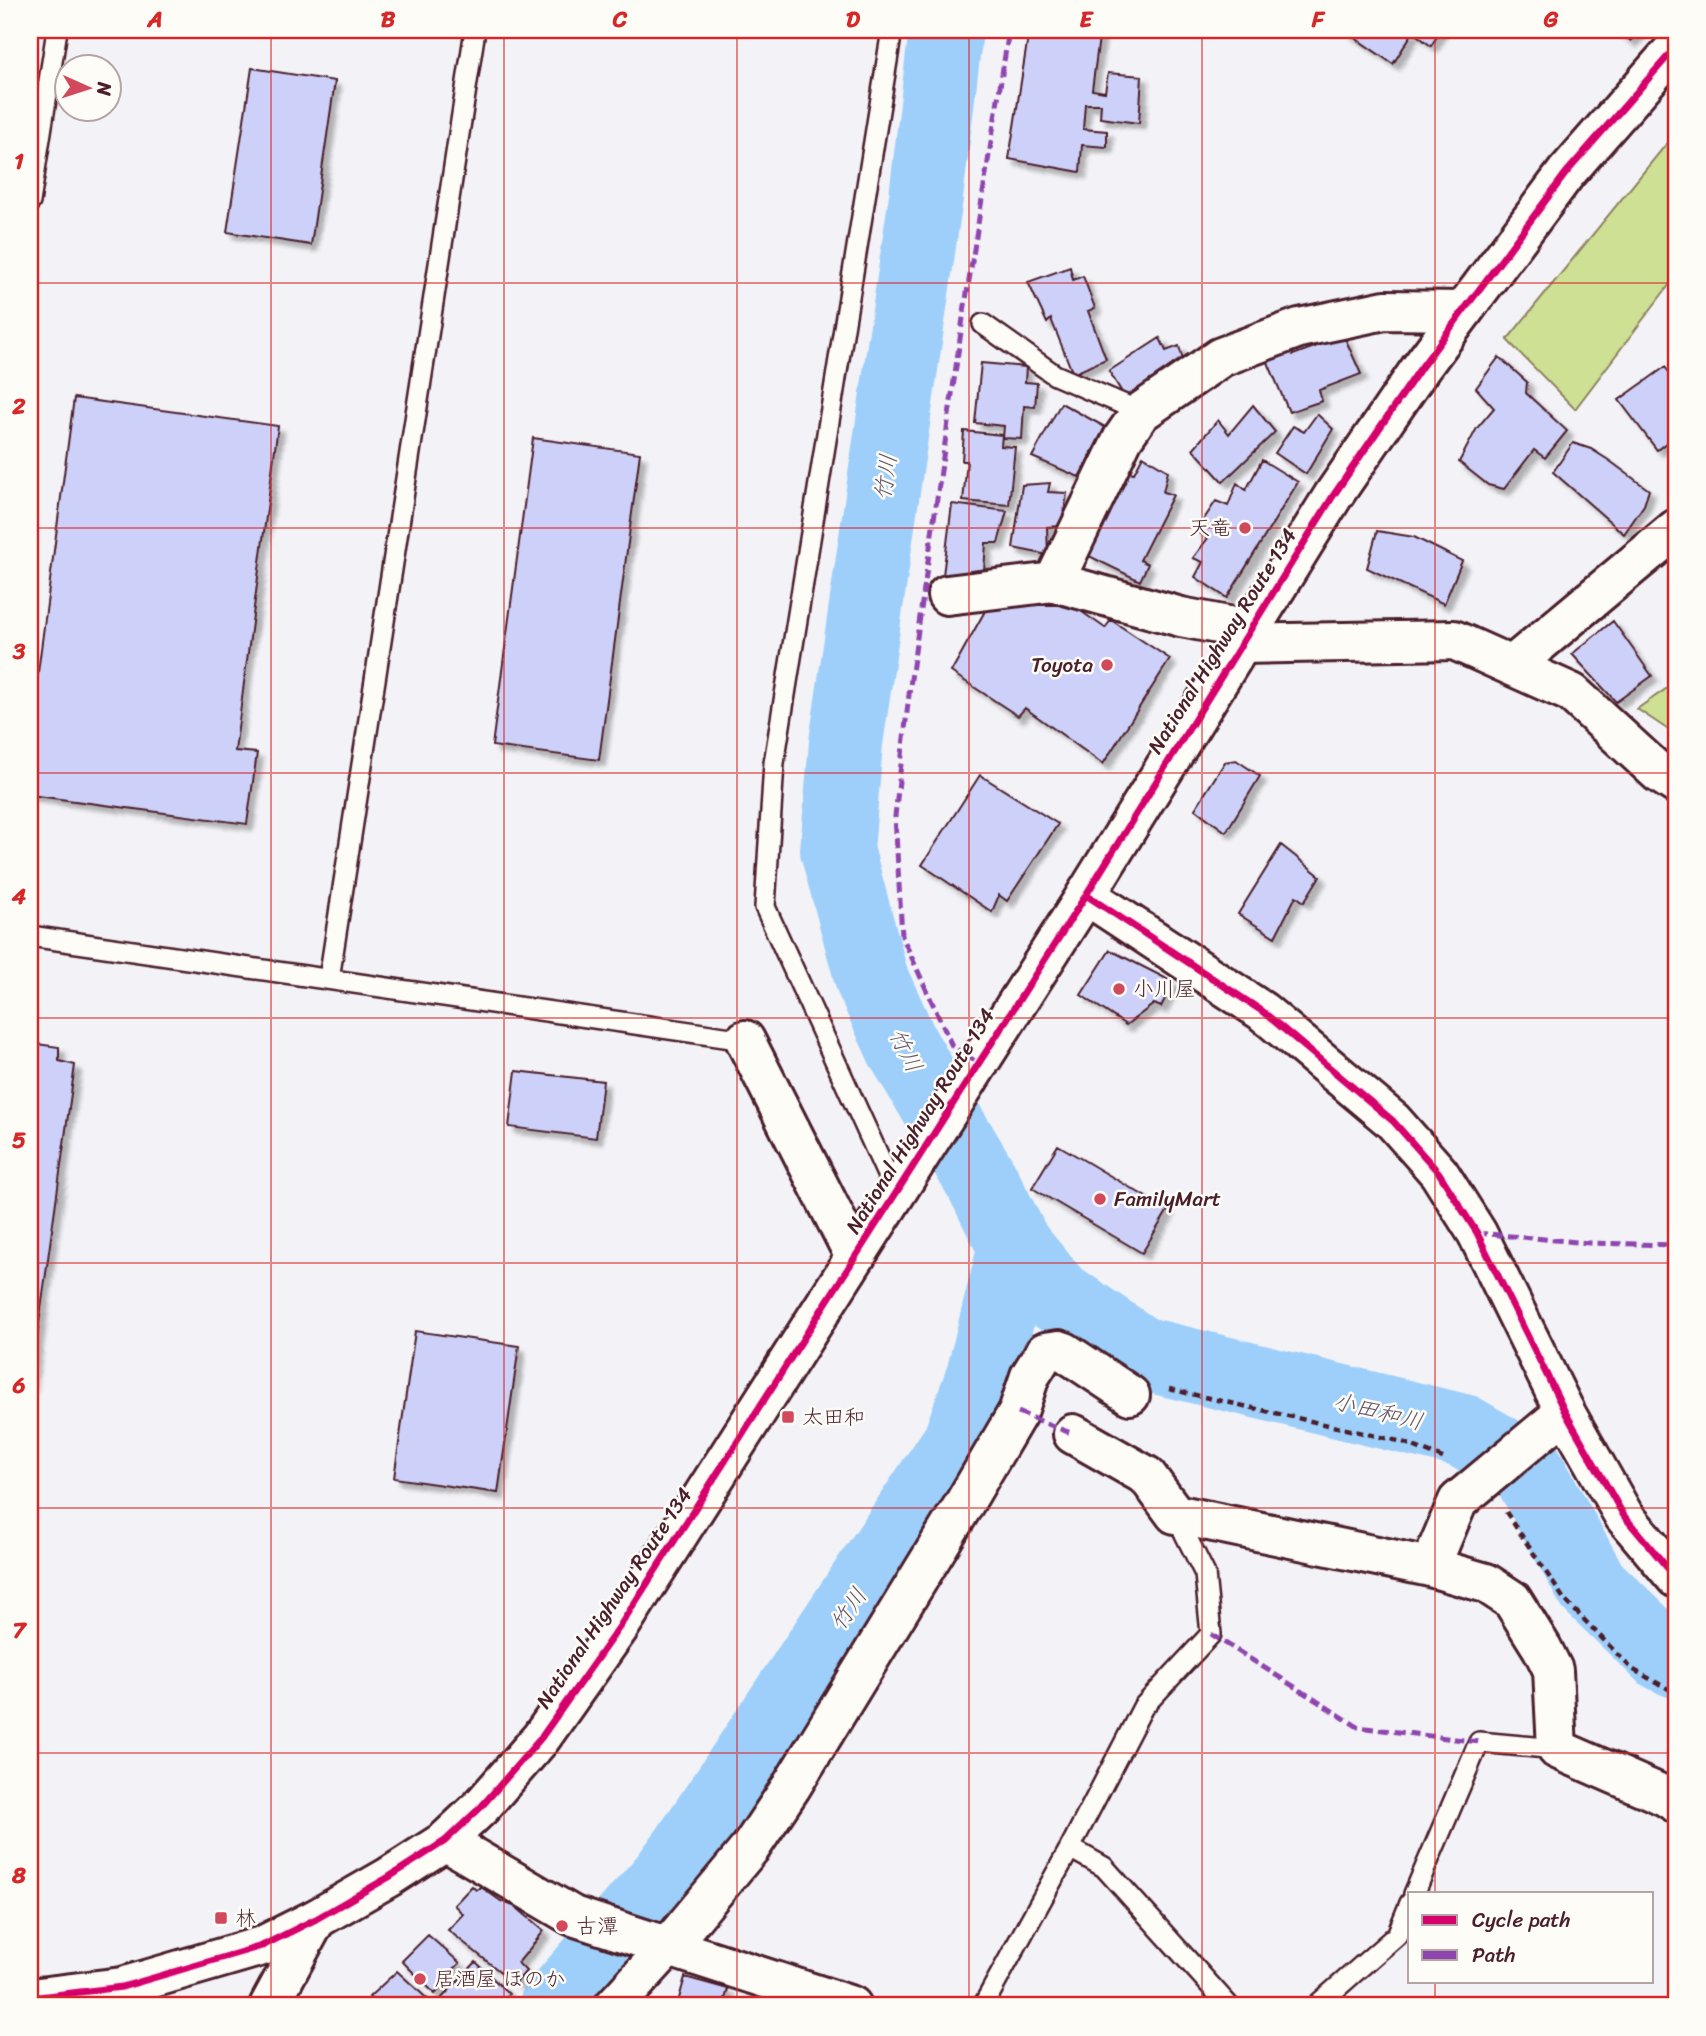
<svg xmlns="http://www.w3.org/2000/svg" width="1706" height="2036" viewBox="0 0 1706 2036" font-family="Sriracha,'Klee One',sans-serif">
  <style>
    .green { fill: #cee094; stroke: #8c8060; stroke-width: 2 }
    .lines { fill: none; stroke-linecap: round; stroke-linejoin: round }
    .river { stroke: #9dcffa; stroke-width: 74 }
    .building { fill: #cdd1f9; stroke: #4a1f2b; stroke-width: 2; filter: url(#shadow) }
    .lane-casing { stroke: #4a1f2b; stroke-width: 24 }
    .street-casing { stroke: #4a1f2b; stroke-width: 44 }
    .secondary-casing { stroke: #4a1f2b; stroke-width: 44 }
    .primary-casing { stroke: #4a1f2b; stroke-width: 44 }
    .highway-casing { stroke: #4a1f2b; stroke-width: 44 }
    .path { stroke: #4a1f2b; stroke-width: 4.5; stroke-dasharray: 7 5; stroke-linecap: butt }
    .lane { stroke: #fdfcf7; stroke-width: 19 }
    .street { stroke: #fdfcf7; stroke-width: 38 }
    .secondary { stroke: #fdfcf7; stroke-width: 38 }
    .primary { stroke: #fdfcf7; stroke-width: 38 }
    .highway { stroke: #fdfcf7; stroke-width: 38 }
    .quiet { stroke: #8e44ad; stroke-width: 5; stroke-dasharray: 10 5; stroke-linecap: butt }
    .cycleway-casing { stroke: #fdfcf7; stroke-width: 11 }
    .cycleway { stroke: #d6006c; stroke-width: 7 }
    .grid { fill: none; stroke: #d62828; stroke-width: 2; stroke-opacity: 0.55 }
    .poi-dot { fill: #d1495b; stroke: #fdfcf7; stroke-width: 2.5 }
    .labels { text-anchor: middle; stroke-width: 5; stroke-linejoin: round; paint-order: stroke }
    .poi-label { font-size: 21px; fill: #4a1f2b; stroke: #fdfcf7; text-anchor: start }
    .street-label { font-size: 21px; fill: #4a1f2b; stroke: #fdfcf7 }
    .water-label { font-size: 23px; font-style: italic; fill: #635469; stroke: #fdfcf7 }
    .neatline { fill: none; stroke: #d62828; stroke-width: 2.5 }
    .grid-label { font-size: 23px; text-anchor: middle; font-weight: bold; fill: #d62828 }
  </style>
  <defs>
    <filter id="shadow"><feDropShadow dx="6" dy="6" stdDeviation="2" flood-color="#0004"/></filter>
  </defs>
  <rect width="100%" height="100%" fill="#f3f3f7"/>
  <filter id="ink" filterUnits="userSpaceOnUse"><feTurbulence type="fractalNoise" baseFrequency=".0143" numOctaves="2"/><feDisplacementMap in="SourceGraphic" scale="14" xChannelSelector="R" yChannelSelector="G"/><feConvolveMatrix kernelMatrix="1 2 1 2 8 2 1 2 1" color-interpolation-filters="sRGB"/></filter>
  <g filter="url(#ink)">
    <path class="green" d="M1676,132V276L1575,409L1507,340Z
      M1676,682V735L1637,709Z"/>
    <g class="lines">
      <path class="river" d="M946,30L926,197L846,743L837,850L872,980L903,1048L982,1181L1015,1247L1055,1295L1140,1353L1463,1431L1527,1468L1592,1586L1662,1654L1676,1661
        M556,2006L666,1879L687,1851L959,1443L983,1376L1015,1247"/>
    </g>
    <path class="building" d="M1029,30H1100L1092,90L1105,92L1108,73L1142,76L1139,123L1100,118L1101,104H1085L1083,129L1107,131V147L1082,145L1080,172L1009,159Z
      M1346,30H1441L1431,46L1413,32L1393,64L1345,31Z
      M1616,30H1641L1631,41Z
      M252,68L335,81L311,245L227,232Z
      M1070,267L1073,280L1083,276L1095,308L1088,311L1106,359L1073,374L1051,319L1047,323L1028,282Z
      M1344,336L1361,374L1319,390L1322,401L1289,412L1267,360L1289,348L1293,355Z
      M1160,338L1166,351L1179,346L1183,360L1126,399L1109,371Z
      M1499,357L1527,382L1526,393L1567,431L1545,458L1534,450L1504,489L1488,485L1459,462L1477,428L1494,408L1476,388Z
      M981,363L1026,367L1025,382L1037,383L1035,407L1024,406L1022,439L1003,438L1004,426L975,423Z
      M1665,367L1676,381V435L1657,450L1619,400Z
      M74,398L278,426L235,751L257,753L247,824L30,795V733Z
      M1061,403L1105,427L1079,477L1032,457Z
      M1253,405L1275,432L1223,482L1193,449L1218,420L1229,434Z
      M1317,414L1333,429L1306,474L1275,453L1293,426L1304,432Z
      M964,431L1002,435L1001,446L1015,447L1009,505L963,501L967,461H962Z
      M533,438L640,453L599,760L492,746Z
      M1573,443L1591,449L1610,461L1649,490L1644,505L1624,534L1553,472Z
      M1143,456L1168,471L1163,492L1173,495L1140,560L1148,564L1140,581L1089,556L1125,471L1134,473Z
      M1262,460L1298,482L1227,598L1195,577L1203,562L1193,558L1208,538L1196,531L1216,501L1228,506L1237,483L1246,490Z
      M1050,483L1048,492L1067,493L1062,526L1047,527L1048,555L1013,548L1022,485Z
      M952,504L1007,511L998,543H986L984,571L956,576L943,575Z
      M1377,531L1414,537L1462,561L1444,604L1367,568Z
      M1026,605H1072L1105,628L1111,620L1170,659L1103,764L1025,708L1018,716L951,672L985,611Z
      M1613,621L1652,676L1616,702L1572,654Z
      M1236,760L1260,776L1226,832L1195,809L1225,762Z
      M980,775L1058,824L1007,901L999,895L992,912L922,865Z
      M1281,845L1320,876L1304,902L1296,896L1275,937L1238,914Z
      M1110,950L1173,982L1161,1007L1154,1004L1126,1025L1081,995Z
      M30,1043L59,1047V1061L75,1065L30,1388Z
      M516,1071L603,1081L596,1138L509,1127Z
      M1058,1145L1168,1210L1142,1253L1032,1188Z
      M415,1331L519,1346L498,1493L394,1478Z
      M472,1886L476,1890L481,1887L501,1901L516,1907L544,1931L518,1963L526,1971L516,1983L508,1978L448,1930L463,1914L454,1905Z
      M428,1935L460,1963L451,1972L452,1976L435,1994L402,1961Z
      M476,1962L509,1994L506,1998L513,2006H445L439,2001Z
      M397,1971L435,2006H378L369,1997Z
      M685,1977L728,1989L723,2006H677Z"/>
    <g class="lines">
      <defs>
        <path id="lane" d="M892,30L774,763L765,907L895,1192
          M30,202L57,30
          M983,324L1055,375L1141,412
          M30,936L745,1040
          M329,979L475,30
          M1070,1848L1104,1867L1229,2006
          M1414,1894L1479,1742L1557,1749
          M983,2006L1070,1848L1143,1707L1211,1634L1205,1574L1175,1514
          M1316,2006L1397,1935L1410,1903"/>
        <path id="street" d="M1054,582L1123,438L1141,412L1221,357L1299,328L1385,310L1463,311
          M947,595L1054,582L1181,617L1249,630
          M1241,644L1454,640L1572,693L1659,773L1676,784
          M1513,665L1676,529
          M745,1040L855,1257
          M1073,1434L1147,1476L1175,1514L1430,1567L1486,1583L1512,1600L1542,1648L1553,1670L1557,1749L1665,1796L1676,1803
          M1430,1567L1458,1501L1565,1412
          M445,1841L573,1916L852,2006
          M614,2006L668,1947L751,1847L791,1787L961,1509L1018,1412L1030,1376L1045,1352L1059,1350L1065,1352L1130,1395"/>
        <path id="secondary" d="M1086,895L1262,1011L1393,1121L1439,1173L1477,1233L1565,1412L1624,1516L1676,1578"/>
        <path id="primary" d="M269,2006L316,1919"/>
        <path id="highway" d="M30,1998L122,1987L262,1946L316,1919L389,1877L445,1841L481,1807L541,1738L620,1626L1086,895L1333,496L1420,369L1566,173L1676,47"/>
      </defs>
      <use href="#lane" class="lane-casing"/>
      <use href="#street" class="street-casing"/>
      <use href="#secondary" class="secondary-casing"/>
      <use href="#primary" class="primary-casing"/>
      <use href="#highway" class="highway-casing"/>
      <path class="path" d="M1169,1389L1403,1442L1445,1459
        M1506,1512L1564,1599L1632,1669L1676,1693"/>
      <use href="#lane" class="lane"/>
      <use href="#street" class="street"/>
      <use href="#secondary" class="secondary"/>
      <use href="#primary" class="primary"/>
      <use href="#highway" class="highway"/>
      <path class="quiet" d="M978,1063L952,1046L902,936L895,816L910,686L963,318L1009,30
        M1477,1233L1589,1243L1676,1245
        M1018,1412L1073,1434
        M1211,1634L1358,1727L1479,1742"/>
      <defs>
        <path id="cycleway" d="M1086,895L1262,1011L1393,1121L1439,1173L1477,1233L1565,1412L1624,1516L1676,1578
          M30,1998L122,1987L262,1946L316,1919L389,1877L445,1841L481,1807L541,1738L620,1626L1086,895L1333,496L1420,369L1566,173L1676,47"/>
      </defs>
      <use href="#cycleway" class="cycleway-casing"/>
      <use href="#cycleway" class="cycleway"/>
    </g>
  </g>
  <path class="grid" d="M271,30V2006M504,30V2006M737,30V2006M969,30V2006M1202,30V2006M1435,30V1894M30,283H1676M30,528H1676M30,773H1676M30,1018H1676M30,1263H1676M30,1508H1676M30,1753H1676M1435,1982V2006"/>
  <g class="poi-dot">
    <circle cx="1245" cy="528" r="7"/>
    <circle cx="1107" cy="665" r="7"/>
    <circle cx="1119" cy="989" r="7"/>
    <circle cx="1100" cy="1199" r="7"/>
    <rect x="781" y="1410" width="14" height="14" rx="3.5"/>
    <rect x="214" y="1911" width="14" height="14" rx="3.5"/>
    <circle cx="562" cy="1926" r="7"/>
    <circle cx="420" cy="1979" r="7"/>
  </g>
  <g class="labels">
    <g class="poi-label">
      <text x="1231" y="535" text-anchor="end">天竜</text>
      <text x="1093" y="672" text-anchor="end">Toyota</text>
      <text x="1133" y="996">小川屋</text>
      <text x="1114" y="1206">FamilyMart</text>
      <text x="802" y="1424">太田和</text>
      <text x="235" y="1925">林</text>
      <text x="576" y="1933">古潭</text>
      <text x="434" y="1986">居酒屋 ほのか</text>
    </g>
    <g class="street-label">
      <text transform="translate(1222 641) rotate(-58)" y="7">National Highway Route 134</text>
      <text transform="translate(920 1121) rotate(-58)" y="7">National Highway Route 134</text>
      <text transform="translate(614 1598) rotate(-56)" y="7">National Highway Route 134</text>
    </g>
    <g class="water-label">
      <text transform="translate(885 477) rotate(-82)" y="8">竹川</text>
      <text transform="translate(906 1050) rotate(63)" y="8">竹川</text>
      <text transform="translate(1378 1411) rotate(14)" y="8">小田和川</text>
      <text transform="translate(848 1609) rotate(-56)" y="8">竹川</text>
    </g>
  </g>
  <rect width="1706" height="2036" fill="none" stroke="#fdfcf7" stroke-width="77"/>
  <rect x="1408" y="1892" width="245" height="91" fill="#fdfcf7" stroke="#b5a4a5" stroke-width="2"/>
  <rect x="1422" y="1915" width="35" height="10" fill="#d6006c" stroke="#b5a4a5" stroke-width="2"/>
  <text x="1472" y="1927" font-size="21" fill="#4a1f2b">Cycle path</text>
  <rect x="1422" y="1950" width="35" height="10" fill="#8e44ad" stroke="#b5a4a5" stroke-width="2"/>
  <text x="1472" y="1962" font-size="21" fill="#4a1f2b">Path</text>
  <g transform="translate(88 88) rotate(93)"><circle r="33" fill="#fdfcf7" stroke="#b5a4a5" stroke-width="2"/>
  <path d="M0-5L12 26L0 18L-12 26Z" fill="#d1495b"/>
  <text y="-10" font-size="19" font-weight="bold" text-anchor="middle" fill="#4a1f2b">N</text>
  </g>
  <rect x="38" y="38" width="1630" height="1959" class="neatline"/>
  <g class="grid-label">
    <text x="155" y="27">A</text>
    <text x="388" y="27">B</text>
    <text x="620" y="27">C</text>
    <text x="853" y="27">D</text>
    <text x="1086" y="27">E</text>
    <text x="1318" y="27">F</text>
    <text x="1551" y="27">G</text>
    <text x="19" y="169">1</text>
    <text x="19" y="414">2</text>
    <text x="19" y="659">3</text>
    <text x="19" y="904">4</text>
    <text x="19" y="1148">5</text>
    <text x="19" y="1393">6</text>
    <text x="19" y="1638">7</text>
    <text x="19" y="1883">8</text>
  </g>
</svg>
